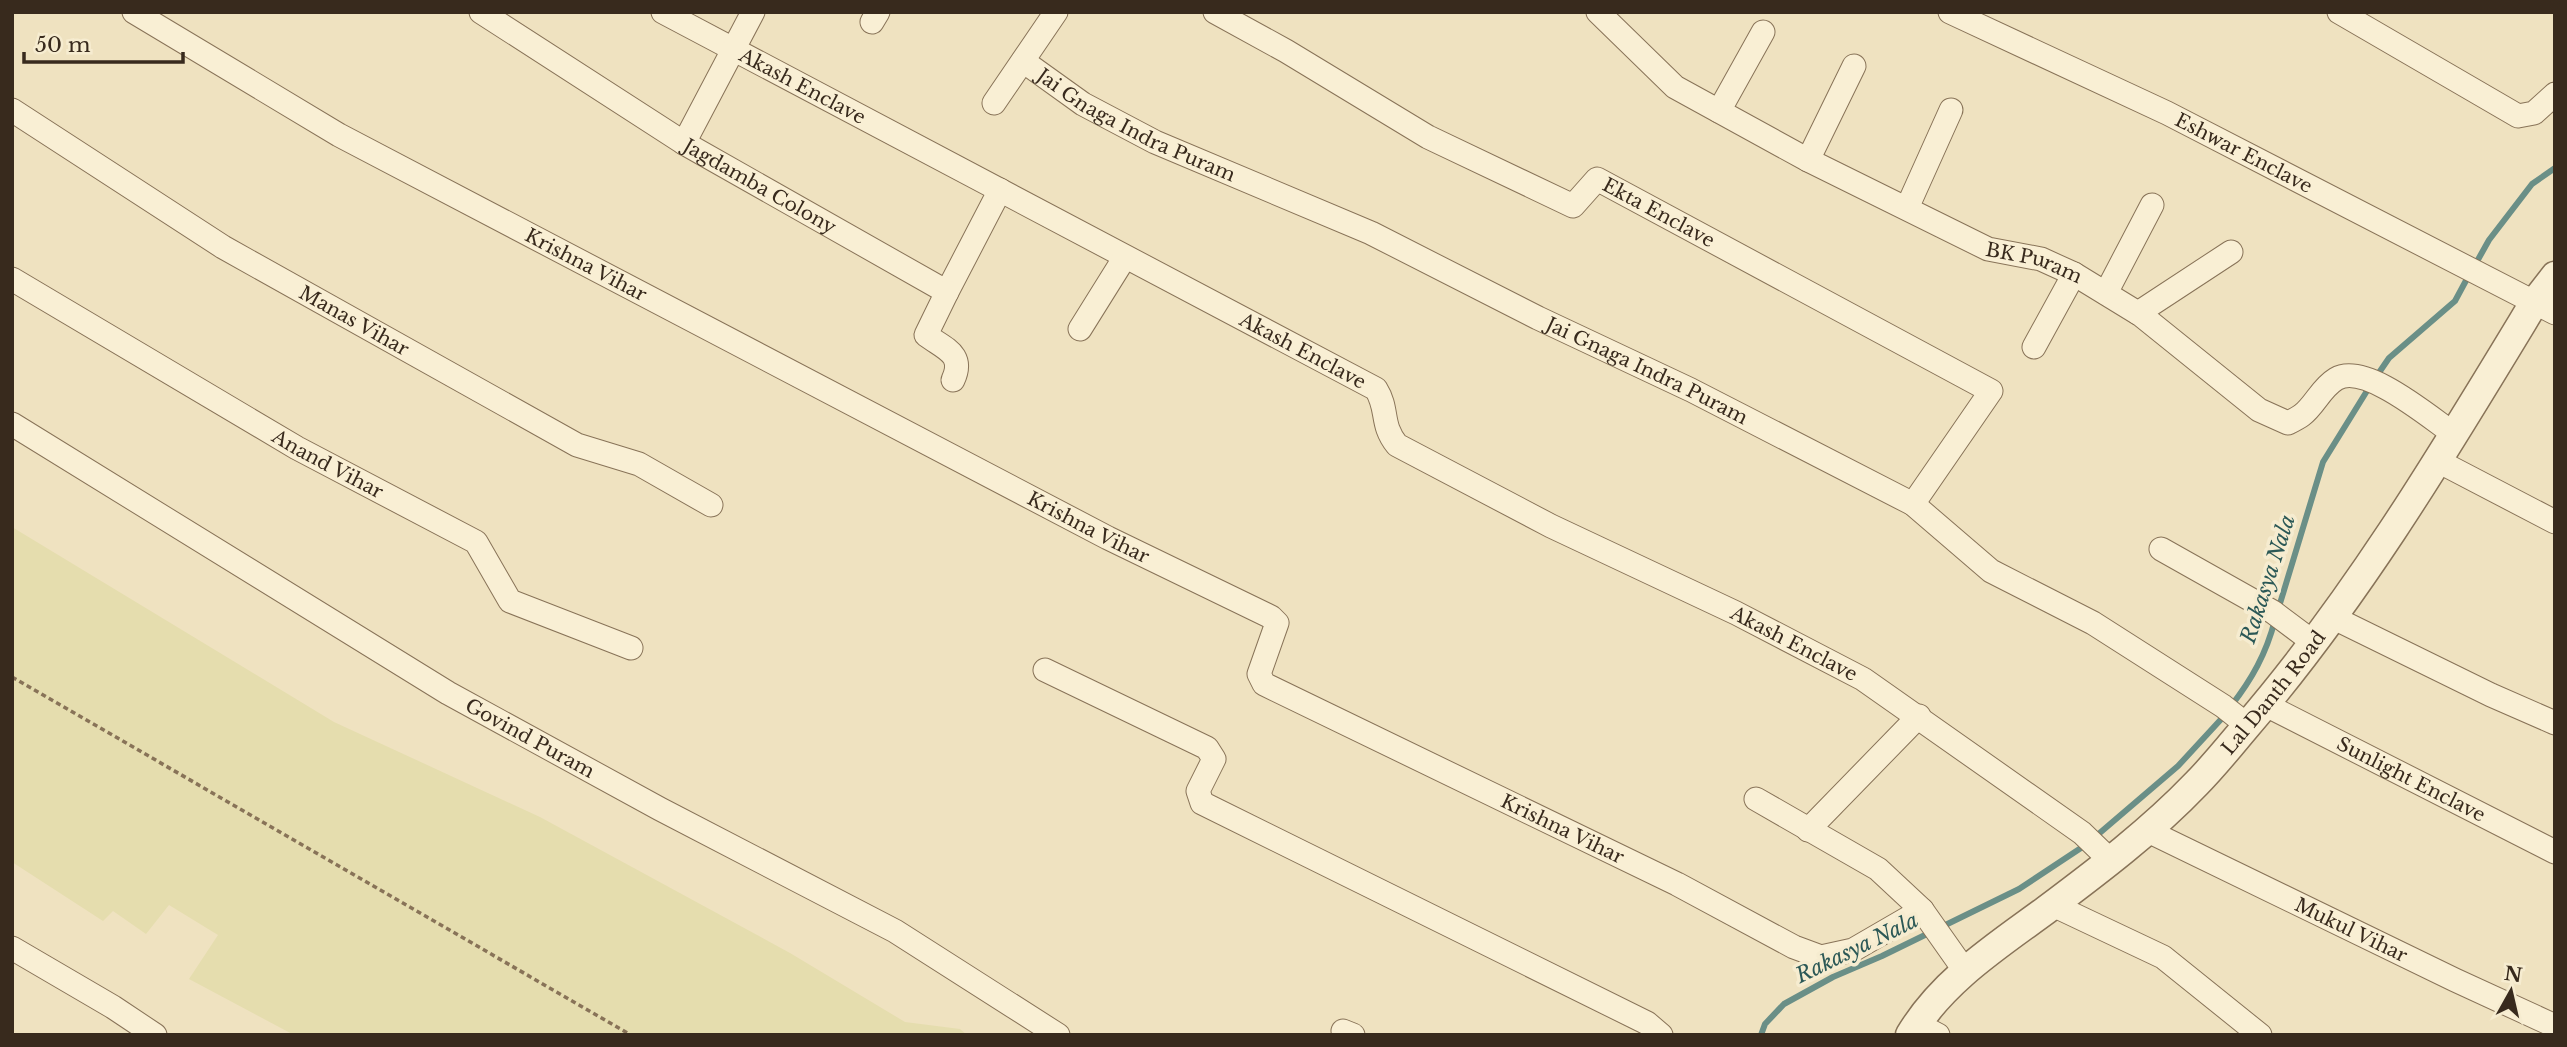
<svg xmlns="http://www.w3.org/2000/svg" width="2567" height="1047" viewBox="0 0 2567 1047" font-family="'Libre Baskerville',serif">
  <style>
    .farmland { fill: #e5ddae }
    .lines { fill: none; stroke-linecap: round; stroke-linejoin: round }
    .stream { stroke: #6a8f87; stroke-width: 6 }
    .minor-casing { stroke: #887358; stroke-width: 25 }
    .tertiary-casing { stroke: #887358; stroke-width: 31 }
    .path { stroke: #887358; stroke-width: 3.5; stroke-dasharray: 5 3.5; stroke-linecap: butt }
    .minor { stroke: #f9efd4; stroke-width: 23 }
    .tertiary { stroke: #f9efd4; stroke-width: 28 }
    .labels { text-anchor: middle; stroke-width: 7; stroke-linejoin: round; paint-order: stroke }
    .street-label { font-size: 19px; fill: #382a1d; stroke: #f6ecd0 }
    .water-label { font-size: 21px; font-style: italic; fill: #2b5856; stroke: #f6ecd0 }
  </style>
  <rect width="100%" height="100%" fill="#efe2c0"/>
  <path class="farmland" d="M12,527L334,722L540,817L790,953L905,1022L960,1029L967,1035H294L189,979L218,935L169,905L146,934L113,911L103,921L12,862Z"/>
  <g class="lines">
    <path class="stream" d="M2475,265L2489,240L2532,184L2555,168
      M2376,377L2389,358L2455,301L2469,275
      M2278,610L2323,462L2370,386
      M2231,706C2252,679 2266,654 2275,620
      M2095,837L2178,766L2225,715
      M1761,1035L1765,1024L1784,1004L1833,977L1882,956L2019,889L2087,844"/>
    <defs>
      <g id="minor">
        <path id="s1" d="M134,12L339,135L1108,538L1271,617L1277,623L1259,674L1264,684L1677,884L1794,947L1821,957L1853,950L1922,910L1965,971"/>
        <path id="s2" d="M481,12L684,143L947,292L1000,190"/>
        <path id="s3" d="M663,12L1376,389C1389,410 1380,424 1397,445L1551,526L1736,613L1863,679L2082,833L2110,860"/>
        <path id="s4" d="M1215,12L1286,51L1428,137L1573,206L1597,179L1991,391L1913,504"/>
        <path id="s5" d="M1598,12L1675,87L1808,160L1988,249L2041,259L2074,274L2141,315L2259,410L2288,423C2292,421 2298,418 2302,415C2315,405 2321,388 2336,379C2365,362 2429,417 2454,434"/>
        <path id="s6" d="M1950,12L2167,113L2555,313"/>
        <path d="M2339,12L2518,116L2534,113L2555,94"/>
        <path d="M872,22L878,12"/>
        <path id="s7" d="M1023,61L1083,104L1155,142L1371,233L1538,318L1691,390L1913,504L1991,571L2093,623L2223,706L2247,725"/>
        <path d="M994,103L1056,12"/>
        <path id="s8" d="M12,110L223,247L577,445L639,464L711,505"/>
        <path d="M1719,111L1763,32"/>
        <path d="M684,143L753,12"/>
        <path d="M1808,160L1854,66"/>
        <path d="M1907,208L1951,110"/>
        <path id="s9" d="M12,279L297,448L476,542L510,601L631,648"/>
        <path d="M947,292L926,335C945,349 965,354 953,380"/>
        <path d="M2106,293L2152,205"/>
        <path d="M2138,313L2231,252"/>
        <path d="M1080,329L1125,257"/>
        <path d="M2034,347L2074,274"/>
        <path id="s10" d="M12,424L448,693L660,809L895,931L1058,1035"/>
        <path d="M2438,461L2555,522"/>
        <path d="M2161,549L2273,612L2313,642"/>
        <path d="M2332,617L2491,695L2555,723"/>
        <path d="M1045,670L1207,748L1214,759L1198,791L1202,803L1647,1023L1661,1035"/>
        <path id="s11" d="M2266,705L2555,852"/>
        <path d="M1756,799L1878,869L1922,910"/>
        <path d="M1808,830L1919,716"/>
        <path id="s12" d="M2148,831L2455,980L2555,1026"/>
        <path d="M2053,905L2163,957L2260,1035"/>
        <path d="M12,948L113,1007L155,1035"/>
        <path d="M1917,1024L1938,1035"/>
        <path d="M1343,1031L1353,1035"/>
      </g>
      <g id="tertiary">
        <path id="s13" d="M1910,1035C1942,981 1997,946 2046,910C2098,871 2151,831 2196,784C2213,767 2229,747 2245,728C2357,598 2445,450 2534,303L2555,276"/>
      </g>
    </defs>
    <use href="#minor" class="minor-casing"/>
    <use href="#tertiary" class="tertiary-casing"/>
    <path class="path" d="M12,677L631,1035"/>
    <use href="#minor" class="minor"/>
    <use href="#tertiary" class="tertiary"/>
  </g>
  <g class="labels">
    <g class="street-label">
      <text dy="7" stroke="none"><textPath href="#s3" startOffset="158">Akash Enclave</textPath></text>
      <text dy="7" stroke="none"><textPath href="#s7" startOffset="131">Jai Gnaga Indra Puram</textPath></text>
      <text dy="7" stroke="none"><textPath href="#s6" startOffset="326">Eshwar Enclave</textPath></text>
      <text dy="7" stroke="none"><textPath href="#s2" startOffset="329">Jagdamba Colony</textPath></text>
      <text dy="7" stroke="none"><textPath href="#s4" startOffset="514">Ekta Enclave</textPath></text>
      <text dy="7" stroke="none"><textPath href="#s5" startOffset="508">BK Puram</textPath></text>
      <text dy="7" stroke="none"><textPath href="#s1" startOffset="518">Krishna Vihar</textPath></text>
      <text dy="7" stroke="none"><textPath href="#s8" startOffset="402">Manas Vihar</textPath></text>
      <text dy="7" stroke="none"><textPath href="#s3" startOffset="724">Akash Enclave</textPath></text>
      <text dy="7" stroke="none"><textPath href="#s7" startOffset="698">Jai Gnaga Indra Puram</textPath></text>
      <text dy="7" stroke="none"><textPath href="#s9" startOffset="366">Anand Vihar</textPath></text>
      <text dy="7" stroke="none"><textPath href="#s1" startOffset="1085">Krishna Vihar</textPath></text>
      <text dy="7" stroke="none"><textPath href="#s3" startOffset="1311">Akash Enclave</textPath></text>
      <text dy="7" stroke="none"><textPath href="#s13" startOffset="502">Lal Danth Road</textPath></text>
      <text dy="7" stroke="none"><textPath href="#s10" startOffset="606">Govind Puram</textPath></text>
      <text dy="7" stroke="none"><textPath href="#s11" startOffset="163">Sunlight Enclave</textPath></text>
      <text dy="7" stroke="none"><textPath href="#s1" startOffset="1694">Krishna Vihar</textPath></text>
      <text dy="7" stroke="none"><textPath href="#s12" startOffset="226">Mukul Vihar</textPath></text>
    </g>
    <g class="water-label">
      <text transform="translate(2268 579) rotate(-72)" y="7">Rakasya Nala</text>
      <text transform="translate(1857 948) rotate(-26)" y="7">Rakasya Nala</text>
    </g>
  </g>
  <rect width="2567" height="1047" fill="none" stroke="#382a1d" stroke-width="28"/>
  <g transform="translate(2511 991) rotate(8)" stroke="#f6ecd0" stroke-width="5" paint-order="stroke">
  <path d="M0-5L12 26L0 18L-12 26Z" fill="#382a1d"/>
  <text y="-10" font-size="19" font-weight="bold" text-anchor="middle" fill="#382a1d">N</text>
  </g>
  <path d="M24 52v10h159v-10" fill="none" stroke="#382a1d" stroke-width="3.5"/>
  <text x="35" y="52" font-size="21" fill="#382a1d" stroke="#f6ecd0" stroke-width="5" paint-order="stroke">50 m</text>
</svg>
